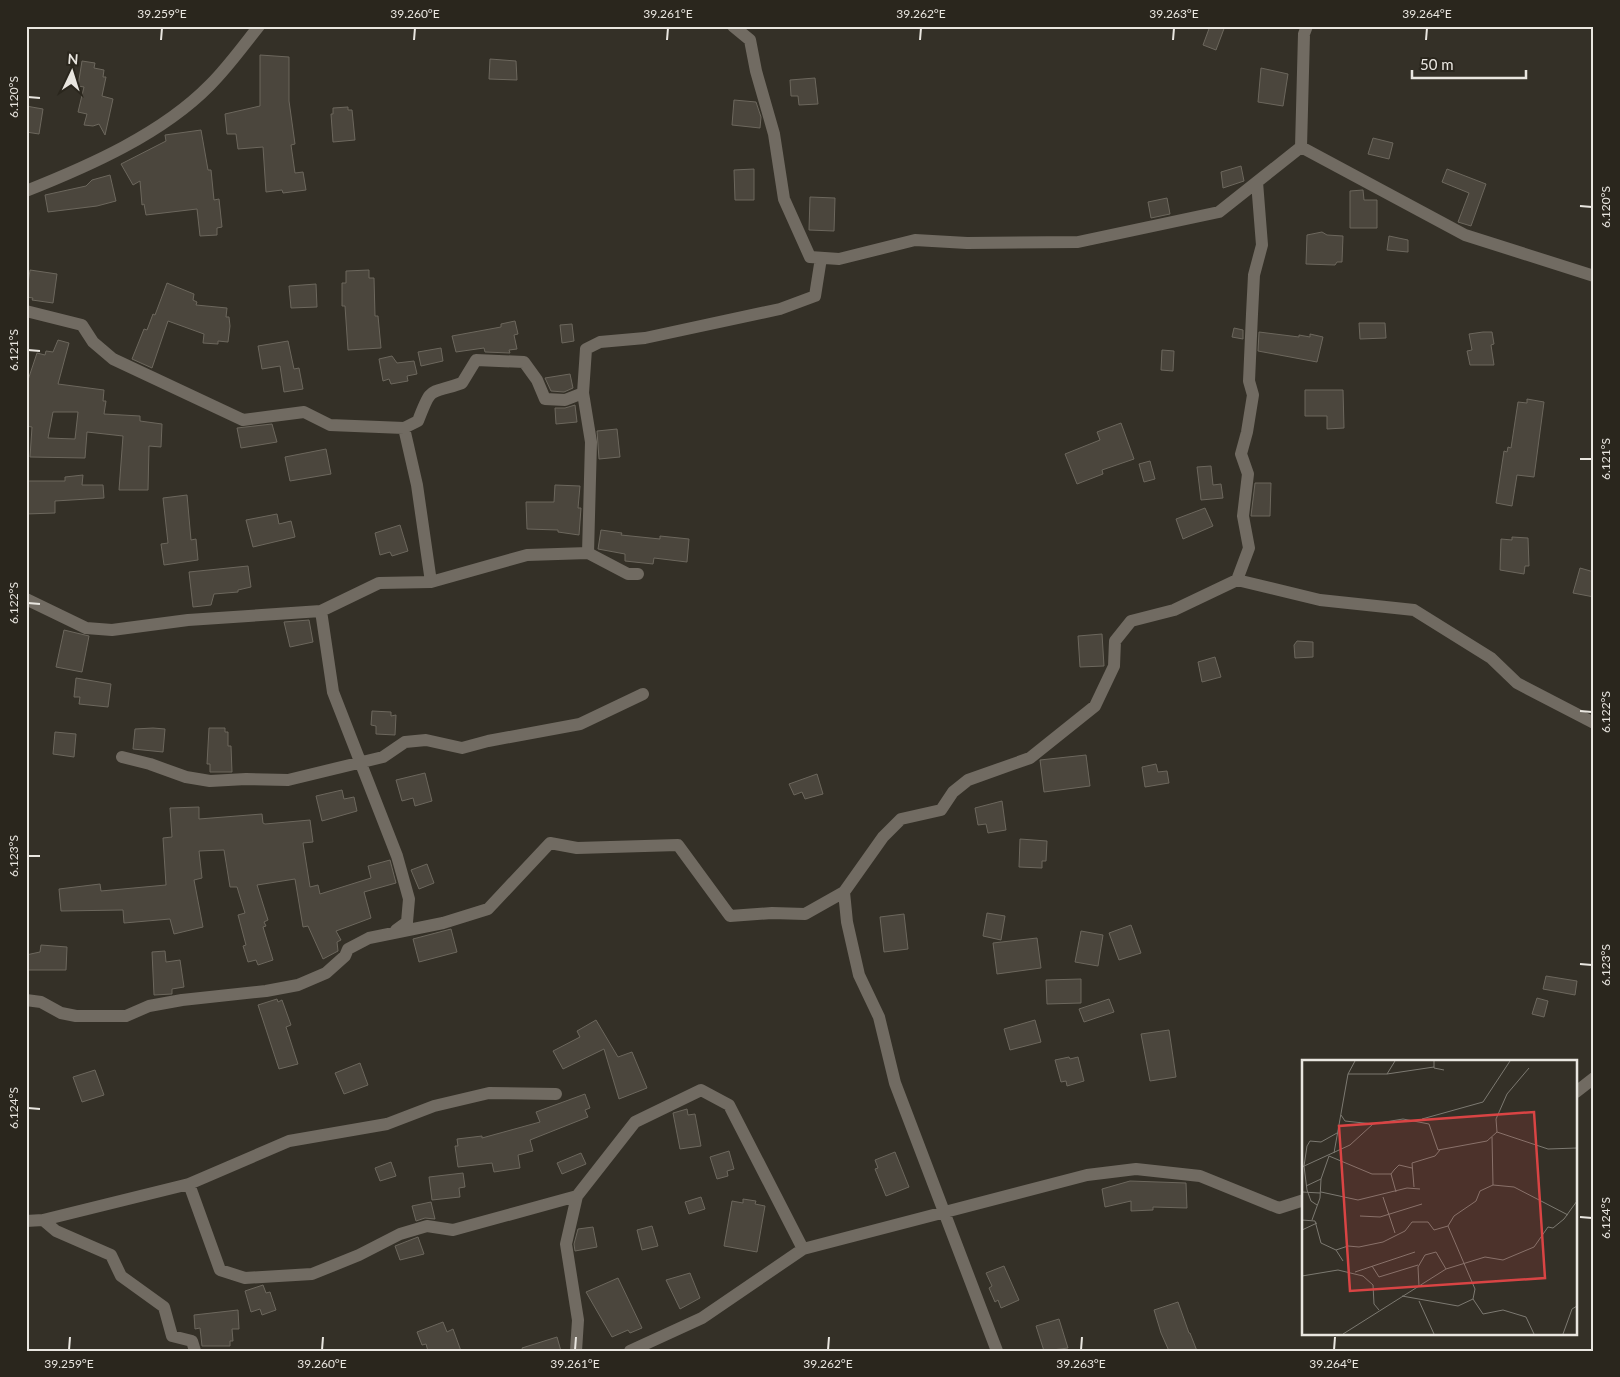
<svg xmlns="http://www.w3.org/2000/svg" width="1620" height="1377" viewBox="0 0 1620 1377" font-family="Lato,sans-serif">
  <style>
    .building { fill: #4b463d; stroke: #6c675d; fill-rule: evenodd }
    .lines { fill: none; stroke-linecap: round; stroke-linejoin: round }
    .minor { stroke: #716b62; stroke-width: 12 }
    .ticks { fill: none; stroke: #e9e6e0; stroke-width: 2 }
    .inset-road { fill: none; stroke: #7c7971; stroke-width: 1 }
    .view { fill: #d94444; fill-opacity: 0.15; stroke: #d94444; stroke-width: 2.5 }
    .inset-edge { fill: none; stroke: #e9e6e0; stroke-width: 2.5 }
    .neatline { fill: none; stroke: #e9e6e0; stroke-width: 2 }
    .ticks-label { font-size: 12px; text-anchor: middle; fill: #e9e6e0 }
  </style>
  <rect width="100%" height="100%" fill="#343027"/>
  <path class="building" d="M1210,26H1225L1216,50L1203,45Z
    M260,55L289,57V101L295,144L291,145L295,173L303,172L306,190L283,193L282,190L266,192L263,147L238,149L236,134H227L225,114L260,106Z
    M490,59L516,61L517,80L489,79Z
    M82,61L95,63L94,68L104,70L103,77H106L102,96L113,99L105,135L99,124L93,126L84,125L87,114L78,112L84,87L78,86Z
    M1261,68L1288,74L1283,106L1258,102Z
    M815,78L818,104L799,105L798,96H791L790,80Z
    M734,100L756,102L761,117L760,128L732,125Z
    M26,106L43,109L39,134L26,132Z
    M348,107V110H352L355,140L333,142L331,114H333V108Z
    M201,130L208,170H211L214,200L219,199L222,227L217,228V235L200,236L197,209L146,215L144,204L142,205L140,181L133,185L121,164L166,141L165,135Z
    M1373,138L1393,143L1389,159L1368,154Z
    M1241,166L1244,181L1223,188L1221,172Z
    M754,169V200H735L734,170Z
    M1447,169L1486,184L1471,226L1458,222L1469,193L1442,182Z
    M110,175L116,201L97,206L48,212L45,195L86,186L92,180Z
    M1363,190L1364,200H1377V228H1350V191Z
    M810,197L835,198L834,231L809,230Z
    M1167,198L1170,214L1151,218L1148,202Z
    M1322,232L1327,235L1343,236L1342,262H1337L1335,265L1306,264L1307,235Z
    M1389,236L1408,240V252L1387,250Z
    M30,270L57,274L53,303L32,300L33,298L26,297Z
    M369,270V278H374L375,316H378L381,348L348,350L345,306H342V283H346V271Z
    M167,283L194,294L193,300L197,302L196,305L227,308L226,317H229L230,326L228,342L218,341V344L203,343L204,334L168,321L152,368L132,359L144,329L147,330L153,314L155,315Z
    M316,284L317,307L291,308L289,286Z
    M515,321L518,334L514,335L517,349L509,350L510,353L485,352L484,348L456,352L452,336L501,327V324Z
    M1359,323H1385L1386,338L1360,339Z
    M572,324L574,341L562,343L560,325Z
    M1234,328L1243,330V339L1232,337Z
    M1259,332L1299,337V335L1310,337V334L1323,337L1317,362L1258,351Z
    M1483,332H1492L1494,344L1491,345L1494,365H1470L1467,351L1472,350L1469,334Z
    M58,340L69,343L58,384L104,390L103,401H106L104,414L140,416V421L162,424L161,447L149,446L148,490H119L123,436L87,432L85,458L30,457L32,427L26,426V386L37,353L45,355L46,351L53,352ZM53,412H78L75,439L48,438Z
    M288,341L294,369L299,368L303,389L284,392L280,366L262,369L258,346Z
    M441,348L443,361L421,366L418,352Z
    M1162,350L1174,351L1173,371L1161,370Z
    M392,356L397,363L414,361L417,374L407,376L408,381L391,384L389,379L383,381L379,359Z
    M570,374L573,388L564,392L551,391L545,378Z
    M1305,390H1343L1344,428L1327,429V416H1305Z
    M1527,399L1544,402L1534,477L1517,475L1512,506L1496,503L1504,451L1507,452L1508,447L1511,448L1518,402L1527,403Z
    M575,405L577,422L556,424L555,408H565Z
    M1121,423L1134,459L1102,470L1103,474L1077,484L1065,454L1100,440L1097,432Z
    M272,424L277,442L241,448L237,428Z
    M617,429L620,457L599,459L597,431Z
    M326,449L331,474L290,481L285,457Z
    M1150,461L1155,479L1144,482L1139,464Z
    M1211,466L1213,485L1221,484L1223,498L1201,500L1197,467Z
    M83,475L82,485H103L104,498L55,501V513L26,514V481H65V477Z
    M1255,483H1271L1270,516H1251Z
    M555,485L580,486L578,508H581L579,535L558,532V530L527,529L526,502H554Z
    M187,495L191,540L196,539L198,560L164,565L161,544L168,543L163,498Z
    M1205,508L1213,526L1183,539L1176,519Z
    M277,514L279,524L291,521L295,537L253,547L246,520Z
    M400,525L408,551L392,556L390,552L380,555L375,533Z
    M601,530L622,533L621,535L660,539V536L689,539L687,562L654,558L653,564L625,561V554L598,549Z
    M1512,537L1528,538L1529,566H1525L1524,574L1500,570L1501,539L1512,540Z
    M248,566L251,587L238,590V592L214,594L211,605L193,607L189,572Z
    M1580,568L1594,572V597L1573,593Z
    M309,620L313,642L290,647L284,622Z
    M64,630L89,636L82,672L56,667Z
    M1102,634L1104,666L1080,667L1078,636Z
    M1297,641L1313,642V657L1295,658L1294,645Z
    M1215,657L1221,677L1202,682L1198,662Z
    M76,678L111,684L108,707L79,704L80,697H74Z
    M372,711L391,712V716L396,715L395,735L376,734V726L371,725Z
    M153,728L165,729L163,752L133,749L135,729Z
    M209,728H225V732H228V746H231L232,772H210V764H207Z
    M55,732L76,734L74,757L53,754Z
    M1086,755L1090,786L1044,792L1040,760Z
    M1156,764L1158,772L1167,771L1169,783L1145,787L1142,767Z
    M425,773L432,801L415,806L413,798L402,801L396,780Z
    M817,774L823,794L805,799L802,792L794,795L789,784Z
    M342,790L344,799L354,797L357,811L322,821L316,796Z
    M1002,801L1006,830L988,833L986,824L978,825L975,808Z
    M199,807V819L262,814L263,823L265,824L310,820L313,842L303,843L310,887L318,885L320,894L371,878L368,866L390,860L396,883L364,892L371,918L336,931L341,940L337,942L338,951L323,959L308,926L303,927L295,879L257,885L268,920L264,922L266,926L263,927L273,960L258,965L256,960L248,962L243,946L246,945L238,915L245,913L237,887H230L224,850L199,851L202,878L194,880L203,927L174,934L170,919L124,923L123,910L61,911L59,889L100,884L101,891L166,885L163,838L172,837L170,808Z
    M1020,839L1047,841L1046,861H1042V868L1019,867Z
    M427,864L434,883L419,889L411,870Z
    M987,913L1005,916L1001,940L983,936Z
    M904,914L908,949L884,952L880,917Z
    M1131,925L1141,953L1119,960L1109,933Z
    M451,929L457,952L419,962L413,939Z
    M1081,931L1103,935L1098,966L1075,962Z
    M1037,938L1041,968L997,974L993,943Z
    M41,945L67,947L66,970H26V955L40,952Z
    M165,951L166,962L180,960L184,987L172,989V994L154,995L152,952Z
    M1546,976L1577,981L1575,995L1543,989Z
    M1081,979V1003L1047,1004L1046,980Z
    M1537,998L1548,1001L1544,1017L1532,1014Z
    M277,999L278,1002L282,1000L291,1025L286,1027L298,1064L279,1069L258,1005Z
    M1109,999L1114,1012L1084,1022L1079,1009Z
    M596,1020L618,1057L632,1052L647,1088L619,1099L604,1049L563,1069L553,1051L580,1037L577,1031Z
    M1035,1020L1041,1042L1010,1050L1004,1029Z
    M1169,1030L1176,1077L1150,1081L1141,1034Z
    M1069,1057L1070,1059L1078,1057L1084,1081L1067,1086L1066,1081L1061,1082L1055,1060Z
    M360,1063L368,1085L344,1094L335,1073Z
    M95,1070L104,1095L82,1102L73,1077Z
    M585,1094L590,1108L585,1110L588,1117L530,1140L533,1151L518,1155L520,1168L494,1172L492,1163L458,1167L455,1146H458L457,1139L482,1136V1138L540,1122L536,1112Z
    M687,1109L688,1115L695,1114L701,1146L680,1149L673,1113Z
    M729,1151L734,1169L727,1171L728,1176L717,1179L710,1157Z
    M895,1152L909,1187L886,1196L875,1169L878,1168L875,1160Z
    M581,1153L586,1164L562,1174L557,1163Z
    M391,1162L396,1176L380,1181L375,1168Z
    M463,1173L465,1187L459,1188L460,1197L432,1200L429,1177Z
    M1130,1181L1186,1183L1187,1208L1153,1207V1210L1131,1211V1201L1105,1207L1102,1189Z
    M701,1197L705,1209L689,1214L685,1202Z
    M743,1199L756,1201L755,1204L765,1206L757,1252L724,1246L732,1201L743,1203Z
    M431,1202L435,1219L425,1218L416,1221L412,1206Z
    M652,1226L658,1246L642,1250L637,1230Z
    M593,1227L597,1247L575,1251L574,1244L578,1229Z
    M418,1237L424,1254L400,1260L395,1246Z
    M1004,1266L1019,1300L1001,1308L998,1300L995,1302L989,1288L992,1286L986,1273Z
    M690,1273L700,1298L680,1309L666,1280Z
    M618,1278L642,1328L630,1333L628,1330L612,1337L586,1292Z
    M263,1285L266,1293L270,1292L276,1310L262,1315L260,1309L251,1312L245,1291Z
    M1178,1302L1189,1333H1190L1197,1351H1169L1161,1333L1154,1310Z
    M238,1310L239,1329H232L233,1341H230V1346H202L200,1328L195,1329L194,1315Z
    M1059,1319L1068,1348L1044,1351L1036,1326Z
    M443,1322L447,1332L453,1329L461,1351H428L426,1344L422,1345L417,1332Z
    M557,1337L561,1351H523L522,1348Z"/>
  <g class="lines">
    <path class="minor" d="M733,26L750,40L756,71L774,134L784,199L810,257L839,259L915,240L967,243L1078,242L1219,212L1301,147L1304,34L1307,26
      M1301,147L1465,235L1594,276
      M26,191C89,166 162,134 210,85C228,67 243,46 259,26
      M26,311L82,325L93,342L113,359L243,420L304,412L330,425L404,428
      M588,553L591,442L583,393L586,349L600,342L645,338L780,309L815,296L821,258
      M1237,580L1320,600L1414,610L1491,658L1517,683L1594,723
      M431,582L417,485L404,428L418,421C432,384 429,395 462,383L476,360L524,362L537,380L545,399L565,400L583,393
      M26,599L86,628L112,630L188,620L321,611L379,583L431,582L527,555L588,553L628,574H638
      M321,611L333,692L397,856L409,899L407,922L396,930
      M122,757L150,764L186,777L210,781L246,779L288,780L383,757L405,742L426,740L462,748L488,741L580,724L643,694
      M844,892L847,922L859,975L879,1017L895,1083L997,1351
      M26,1000L41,1002L61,1013L76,1016H126L149,1006L182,1000L266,991L298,985L326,973L345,956L348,949L369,938L443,923L488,909L550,843L577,848L678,845L730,916L772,913L805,914L844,892L883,837L901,819L941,810L953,792L968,780L1030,758L1095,706L1114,666L1115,641L1131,621L1174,610L1237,580L1249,548L1243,516L1248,474L1241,454L1247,432L1253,395L1249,381L1252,314L1254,275L1262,245L1257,182
      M1576,1092L1594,1078
      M189,1184L220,1270L245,1278L312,1274L359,1255L400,1234L427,1226L453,1230L577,1196
      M43,1220L189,1184L289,1141L387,1124L434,1106L489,1093L556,1094
      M26,1221L43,1220L56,1231L111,1255L121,1276L164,1307L172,1336L192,1341L195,1351
      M576,1351L578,1320L566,1244L577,1196L635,1122L701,1090L729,1105L803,1249
      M630,1351L702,1318L803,1249L1087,1175L1136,1169L1200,1176L1279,1208L1304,1200"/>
  </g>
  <path class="ticks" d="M161,40L162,28M414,40L415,28M667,40L668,28M920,40L921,28M1173,40L1174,28M1426,40L1427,28M28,97L40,98M1580,206L1592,207M28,350L40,351M1580,459H1592M28,603L40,604M1580,711L1592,712M28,856H40M1580,964L1592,965M28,1108L40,1109M1580,1217L1592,1218M69,1350L70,1337M322,1350L323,1337M575,1350L576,1337M828,1350L829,1337M1081,1350L1082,1337M1334,1350L1335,1337"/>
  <g transform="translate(1302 1060)">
    <rect width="275" height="275" fill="#343027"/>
    <path class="inset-road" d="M132,1V8L142,10M46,14H85L132,7M85,14L93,1M39,55L43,61L71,64M120,59L181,42L208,1M195,72L246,89L275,88M32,93L46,14L53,1M0,107L48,85L71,64L101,59L127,64L136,90L185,81L195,72L194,59L205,34L227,8M191,125L212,127L266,155M4,126L19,119L27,96L70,114H89M112,127L110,103L133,96L138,90M0,132L18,133M19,132L56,140L105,128L118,129M94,132L89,114L92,110L97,105L110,108M81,137L93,173M15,145L9,141L5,130L2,106L5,86L8,81L19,82L35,73M58,156L78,157L120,144M0,160L13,161L19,183L34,190L41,201M10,160L18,138L19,119M146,166L173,229L171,239M0,170L15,163M34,190L46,186L57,187L81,182L103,171L110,162H126L132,170L146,166L152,156L174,141L178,131L191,125L190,77M70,206L77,217L116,205M53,212L113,192M0,216L36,210L61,216L71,225L72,244L77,250M117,226L116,207L123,195L134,192L144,209M100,236L156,246L171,239L181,254L201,250L224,257L232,274M117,241L132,274M41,274L144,209L183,197L201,200L232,187L246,167L251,168L262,159L275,141M261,274L270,249L275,246"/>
    <path class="view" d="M232,52L243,218L48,231L37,66Z"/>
    <rect width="275" height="275" class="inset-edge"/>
  </g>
  <rect width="1620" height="1377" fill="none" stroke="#2a261d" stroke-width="55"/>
  <g transform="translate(72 72) rotate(4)" stroke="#2a261d" stroke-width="4" paint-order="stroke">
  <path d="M0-4L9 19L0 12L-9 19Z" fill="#e9e6e0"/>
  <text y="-8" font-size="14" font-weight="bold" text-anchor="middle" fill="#e9e6e0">N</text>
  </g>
  <path d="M1412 70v8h114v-8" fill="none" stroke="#e9e6e0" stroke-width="2.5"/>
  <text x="1420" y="70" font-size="15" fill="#e9e6e0" stroke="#2a261d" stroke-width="4" paint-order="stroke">50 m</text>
  <rect x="28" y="28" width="1564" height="1322" class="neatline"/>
  <g class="ticks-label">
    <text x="162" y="18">39.259°E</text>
    <text x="415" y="18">39.260°E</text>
    <text x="668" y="18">39.261°E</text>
    <text x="921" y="18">39.262°E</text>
    <text x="1174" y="18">39.263°E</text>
    <text x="1427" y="18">39.264°E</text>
    <text transform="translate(14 97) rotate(-90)" y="4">6.120°S</text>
    <text transform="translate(1606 207) rotate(-90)" y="4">6.120°S</text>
    <text transform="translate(14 350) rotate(-90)" y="4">6.121°S</text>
    <text transform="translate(1606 459) rotate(-90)" y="4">6.121°S</text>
    <text transform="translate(14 603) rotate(-90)" y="4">6.122°S</text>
    <text transform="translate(1606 712) rotate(-90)" y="4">6.122°S</text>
    <text transform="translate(14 856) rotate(-90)" y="4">6.123°S</text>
    <text transform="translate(1606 965) rotate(-90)" y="4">6.123°S</text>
    <text transform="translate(14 1108) rotate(-90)" y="4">6.124°S</text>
    <text transform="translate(1606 1218) rotate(-90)" y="4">6.124°S</text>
    <text x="69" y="1368">39.259°E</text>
    <text x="322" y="1368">39.260°E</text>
    <text x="575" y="1368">39.261°E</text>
    <text x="828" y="1368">39.262°E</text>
    <text x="1081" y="1368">39.263°E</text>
    <text x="1334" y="1368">39.264°E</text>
  </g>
</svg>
